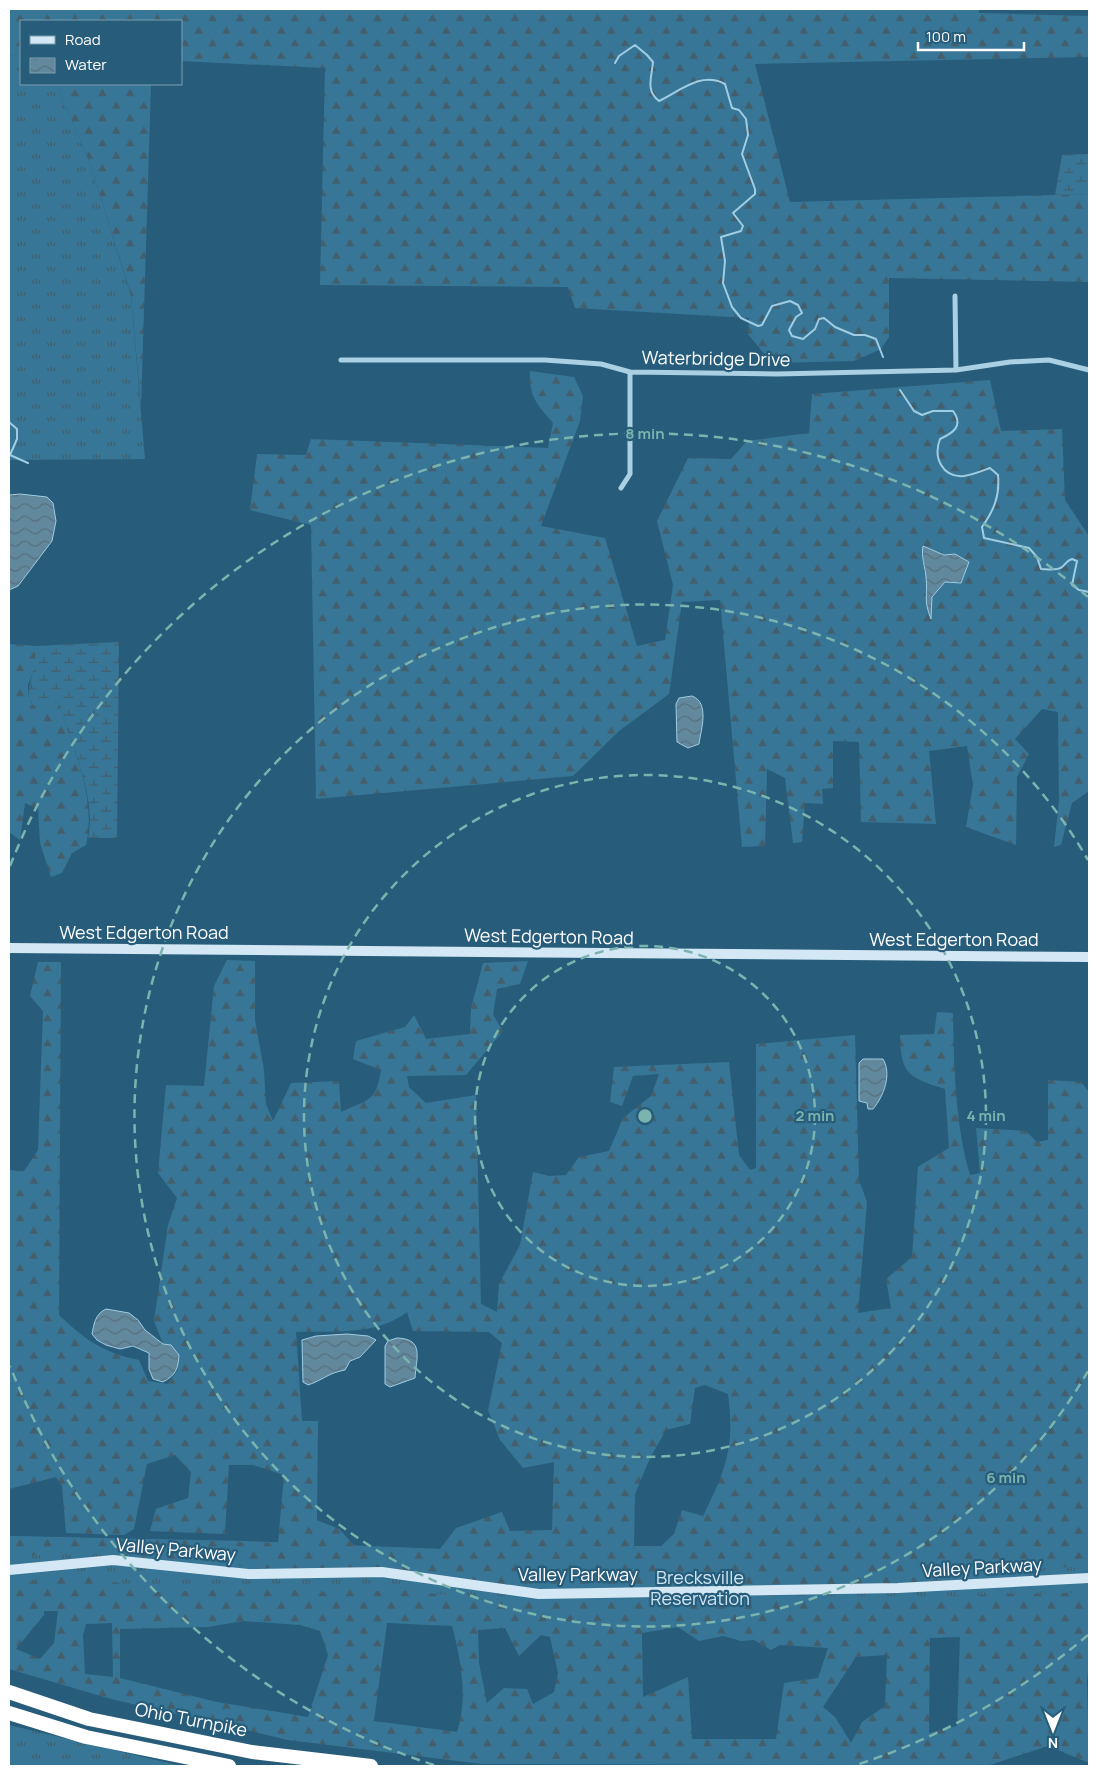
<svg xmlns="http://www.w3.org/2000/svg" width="1098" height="1775" viewBox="0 0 1098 1775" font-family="Manrope,sans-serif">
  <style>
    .grass { fill: url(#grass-tufts) }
    .forest { fill: url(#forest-firs); fill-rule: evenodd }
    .wetland { fill: url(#wetland-marsh) }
    .water { fill: url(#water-waves); stroke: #9fcde4 }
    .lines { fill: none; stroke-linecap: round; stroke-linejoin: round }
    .stream { stroke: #9fcde4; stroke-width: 2 }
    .street { stroke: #aad0e4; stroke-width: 5 }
    .secondary { stroke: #d3e8f4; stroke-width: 10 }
    .highway { stroke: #fff; stroke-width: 14 }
    .ring { fill: none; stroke: #7bb4af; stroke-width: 2.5; stroke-dasharray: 9 6 }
    .labels { text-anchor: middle; stroke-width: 4.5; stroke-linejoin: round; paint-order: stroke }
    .street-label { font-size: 18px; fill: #fff; stroke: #275d7b }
    .park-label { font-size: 18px; fill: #cde6f3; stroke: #275d7b }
    .centre { fill: #7bb4af; stroke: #275d7b; stroke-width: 2.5 }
    .ring-label { font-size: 15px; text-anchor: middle; font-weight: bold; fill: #7bb4af; stroke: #275d7b; stroke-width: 4.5; stroke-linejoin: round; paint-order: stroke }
  </style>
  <defs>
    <pattern id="grass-tufts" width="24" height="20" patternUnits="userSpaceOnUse" patternTransform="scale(1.25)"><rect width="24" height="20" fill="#377696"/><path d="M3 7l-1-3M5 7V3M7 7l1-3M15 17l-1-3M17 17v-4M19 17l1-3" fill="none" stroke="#435f6d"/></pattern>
    <pattern id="forest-firs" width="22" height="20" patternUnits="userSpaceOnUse" patternTransform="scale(1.25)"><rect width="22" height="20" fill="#377696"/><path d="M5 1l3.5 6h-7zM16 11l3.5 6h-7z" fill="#435f6d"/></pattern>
    <pattern id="wetland-marsh" width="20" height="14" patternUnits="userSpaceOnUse" patternTransform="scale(1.25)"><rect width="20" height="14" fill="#377696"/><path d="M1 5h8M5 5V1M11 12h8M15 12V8" fill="none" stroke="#435f6d"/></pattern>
    <pattern id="water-waves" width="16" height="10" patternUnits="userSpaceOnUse" patternTransform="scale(1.25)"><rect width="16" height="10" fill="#61889d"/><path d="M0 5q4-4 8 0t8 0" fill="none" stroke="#59707d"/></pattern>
  </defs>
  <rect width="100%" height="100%" fill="#275d7b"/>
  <path class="grass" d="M21,53V84H56L90,163L131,296L145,459L9,460V56Z
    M9,1536L245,1541L487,1551L1089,1558V1622L9,1601Z
    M9,1725L181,1766H9Z"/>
  <path class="forest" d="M9,9H979V13L1089,16V57L755,64L790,202L1089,194V282L889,278V337L881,349L854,361L776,363L765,355L748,334L749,318L575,308L568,287L320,285L325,68L181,61V21H21V53L9,56Z
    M56,84H151L141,407L131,295L90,163Z
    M530,371L574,377L583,396L580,421L541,526L605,538L637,646L665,640L673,585L657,521L688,458L731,459L747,441L809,433L812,394L990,380L1001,431L1062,429L1065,500L1089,536V791L1072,803L1061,845L1054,847L1059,801L1058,712L1042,709L1015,739L1029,754L1017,777L1016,845L966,827L973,785L967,746L929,751L936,824L861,822L859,742L833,741V788L822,789L823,804L805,803L802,842L793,843L785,778L767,769L765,846L742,847L720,600L682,602L669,694L619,731L573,776L316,799L311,525L250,510L257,454L306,455L311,439L548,448L553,423C537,404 529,397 530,371Z
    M9,644L36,646V663L28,685V699L58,701C72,748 97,795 86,845L72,853L62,873L51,877L40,843L38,809L25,803L20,840L9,832Z
    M227,960L255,961V1020L264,1070L266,1104L273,1121L291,1083L339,1081L341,1112C369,1099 376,1102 381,1070L353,1059L356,1041L405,1027L414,1015L426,1039L470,1034L471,1008L483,963L528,961L520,984L497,989L493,1015L503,1031L466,1075L407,1076L409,1087L426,1103L476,1095L481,1304L497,1312L499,1284L520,1245L533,1172L549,1176L566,1175L579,1157L609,1151L623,1118L651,1096L659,1074L633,1076L622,1106L610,1102L614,1067L729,1062L739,1155L750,1170L756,1168V1044L855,1035L859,1180L867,1202L858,1313L891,1308L886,1279L912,1257L918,1167L949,1148L945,1089C908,1077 901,1075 900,1035L934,1034L937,1012L953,1013C954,1067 955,1123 970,1175L980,1173L976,1128L1026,1131L1037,1142L1048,1140V1080L1081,1082L1089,1092V1566L999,1570L933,1569V1580L904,1584L551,1587L326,1570L258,1568L137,1556L136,1547L139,1539L278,1543L284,1475L253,1465H229L225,1534L150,1531L156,1509L188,1498L191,1472L175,1455L147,1464L134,1529L124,1535L66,1533L62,1486L56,1477L9,1489V1170L24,1171L38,1150L43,1011L30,996L38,962H61L59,1315C85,1340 104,1353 139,1360L148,1381L167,1384L178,1370L171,1345L163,1344L154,1321L168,1225L177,1198L158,1173L166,1085L204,1086L214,986ZM407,1312L413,1331L489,1332L502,1343L488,1410L500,1440L523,1468L554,1462L552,1530L510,1531L502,1512L456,1528L440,1549L355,1546L339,1529L317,1520L318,1421H302L296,1332C333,1331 376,1336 407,1312ZM705,1385L728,1394C735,1446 726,1470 703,1516L682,1510L674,1534L661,1546H634L635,1494L650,1458L666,1430L690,1424L695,1388Z
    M9,1536L122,1539L123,1546C84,1546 48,1561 9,1552Z
    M78,1573L155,1592L269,1588L331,1592L349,1586L373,1591L400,1590L500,1601L668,1603L722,1598L818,1600L1089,1592V1659L1087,1682L1089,1763L1048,1746L987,1766L482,1764L288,1740L111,1699L9,1669V1585ZM44,1611H58L54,1643L40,1659L16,1649L44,1615ZM243,1621L300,1625L320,1631L328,1655L308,1717L217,1702L120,1678V1629L208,1627ZM112,1623L113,1677L85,1674L83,1635L86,1624ZM387,1623L452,1626C461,1660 468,1698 457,1732L374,1721ZM678,1627L699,1641L723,1636L741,1641L754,1640L771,1650L780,1645L828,1648L818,1678L784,1683L776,1739H692L688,1677L643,1697L642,1633ZM505,1628L519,1656L541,1635L550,1637L558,1673L554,1692L533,1704L527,1689L504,1688L487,1703L479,1663L478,1630ZM960,1637L957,1726L929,1733L930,1638ZM887,1655L885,1706L862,1722L851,1743L835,1717L823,1707L856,1657Z"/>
  <path class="wetland" d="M1089,154V194L1055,195L1062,155Z
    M119,642L117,838H88C97,796 70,742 58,701L40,713L28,699C29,680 36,665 36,646Z"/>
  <path class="water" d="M20,494L47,497L53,503L56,521L52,541L18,586L9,590V495Z
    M923,546L944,555L955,554L969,562L961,583L945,582L932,597L931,619C923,599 928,596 926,577C925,566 921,557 923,546Z
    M692,696C710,703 701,729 699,744L688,748L677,742L676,704L679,698Z
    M863,1059H883C892,1074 884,1096 873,1109H868L867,1103L859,1101V1063Z
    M106,1309L129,1313L138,1320L145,1330L163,1344L171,1345L179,1355C178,1369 176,1375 163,1382L153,1379L149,1369V1353L133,1346L120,1349L106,1345L97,1340L92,1334C94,1324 95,1314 106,1309Z
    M347,1334L368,1336L376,1340L360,1357L350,1361L345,1370C328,1373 323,1380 308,1385L303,1382L302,1340L316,1336Z
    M397,1338C425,1339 416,1358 415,1378L390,1387L385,1384V1346L388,1341Z"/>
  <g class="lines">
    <path class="stream" d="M615,63L619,56L635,45L647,55L653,62C652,76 645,91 659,101C680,91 701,71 725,84L732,108L739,110L746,119L748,135L742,154L755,189V194L733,213L743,226L741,231L721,237L725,261L723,283L732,307L741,318L758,326L762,325L772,306L790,301L798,305L802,313L796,317L789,330L792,336L803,339L815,329L819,319L824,318L835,327L854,335H865L876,339L883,357
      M900,390L914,411L922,415L933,411H953C964,426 953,433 940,439C933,457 942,478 964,476C972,475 982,471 990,468L998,475C1000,496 994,510 982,527L984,538L1029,548L1037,557L1041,569C1047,569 1057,571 1062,567C1067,563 1066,561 1072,559L1077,561L1072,585L1079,590L1089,592
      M9,422L17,429V439L10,455L28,463
      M1089,623V633"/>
    <path class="street" d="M955,296L956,370
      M341,360H545L601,364L630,372L777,374L956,370L1010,362L1049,360L1089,370
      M621,488L630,474V372"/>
    <path class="secondary" d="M9,948L1089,957
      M9,1570L113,1560L248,1574L382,1572L539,1594L898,1588L1089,1578"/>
    <path class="highway" d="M9,1692L89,1719L252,1752L371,1766
      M9,1713L86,1737L229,1766"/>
  </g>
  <g class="ring">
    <circle cx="645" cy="1116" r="170"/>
    <circle cx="645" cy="1116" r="341"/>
    <path d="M1088 1371A511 511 0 1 1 1088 860"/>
    <path d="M1088 1635A682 682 0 0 1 856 1765M434 1765A682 682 0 0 1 10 1366M10 866A682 682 0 0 1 1088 597"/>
  </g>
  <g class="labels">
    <g class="street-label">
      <text transform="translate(716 359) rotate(1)" y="6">Waterbridge Drive</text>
      <text x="144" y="939">West Edgerton Road</text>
      <text transform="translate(549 937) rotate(1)" y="6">West Edgerton Road</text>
      <text x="954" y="946">West Edgerton Road</text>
      <text transform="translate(176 1550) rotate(5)" y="6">Valley Parkway</text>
      <text transform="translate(982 1568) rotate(-3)" y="6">Valley Parkway</text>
      <text x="578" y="1581">Valley Parkway</text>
      <text transform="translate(191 1720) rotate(11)" y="6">Ohio Turnpike</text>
    </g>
    <g class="park-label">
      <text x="700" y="1584">Brecksville<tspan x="700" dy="21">Reservation</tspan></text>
    </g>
  </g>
  <circle cx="645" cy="1116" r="8" class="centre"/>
  <g class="ring-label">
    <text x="645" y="439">8 min</text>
    <text x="815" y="1121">2 min</text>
    <text x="986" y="1121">4 min</text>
    <text x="1006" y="1483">6 min</text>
  </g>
  <rect width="1098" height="1775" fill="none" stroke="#ffffff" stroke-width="20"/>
  <rect x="20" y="20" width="162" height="65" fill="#275d7b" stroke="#7d9eb0"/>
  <rect x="30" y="36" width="25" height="8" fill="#d3e8f4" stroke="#7d9eb0"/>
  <text x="65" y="45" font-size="15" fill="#ffffff">Road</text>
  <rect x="30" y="58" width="25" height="15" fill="url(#water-waves)" stroke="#7d9eb0"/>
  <text x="65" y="70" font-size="15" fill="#ffffff">Water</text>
  <g transform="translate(1053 1730) rotate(180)" stroke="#275d7b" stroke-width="4" paint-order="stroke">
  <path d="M0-4L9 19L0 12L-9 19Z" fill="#ffffff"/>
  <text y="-8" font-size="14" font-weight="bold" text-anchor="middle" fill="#ffffff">N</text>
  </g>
  <path d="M918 42v8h106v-8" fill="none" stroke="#ffffff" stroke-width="2.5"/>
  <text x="926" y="42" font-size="15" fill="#ffffff" stroke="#275d7b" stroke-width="4" paint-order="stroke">100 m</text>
</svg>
